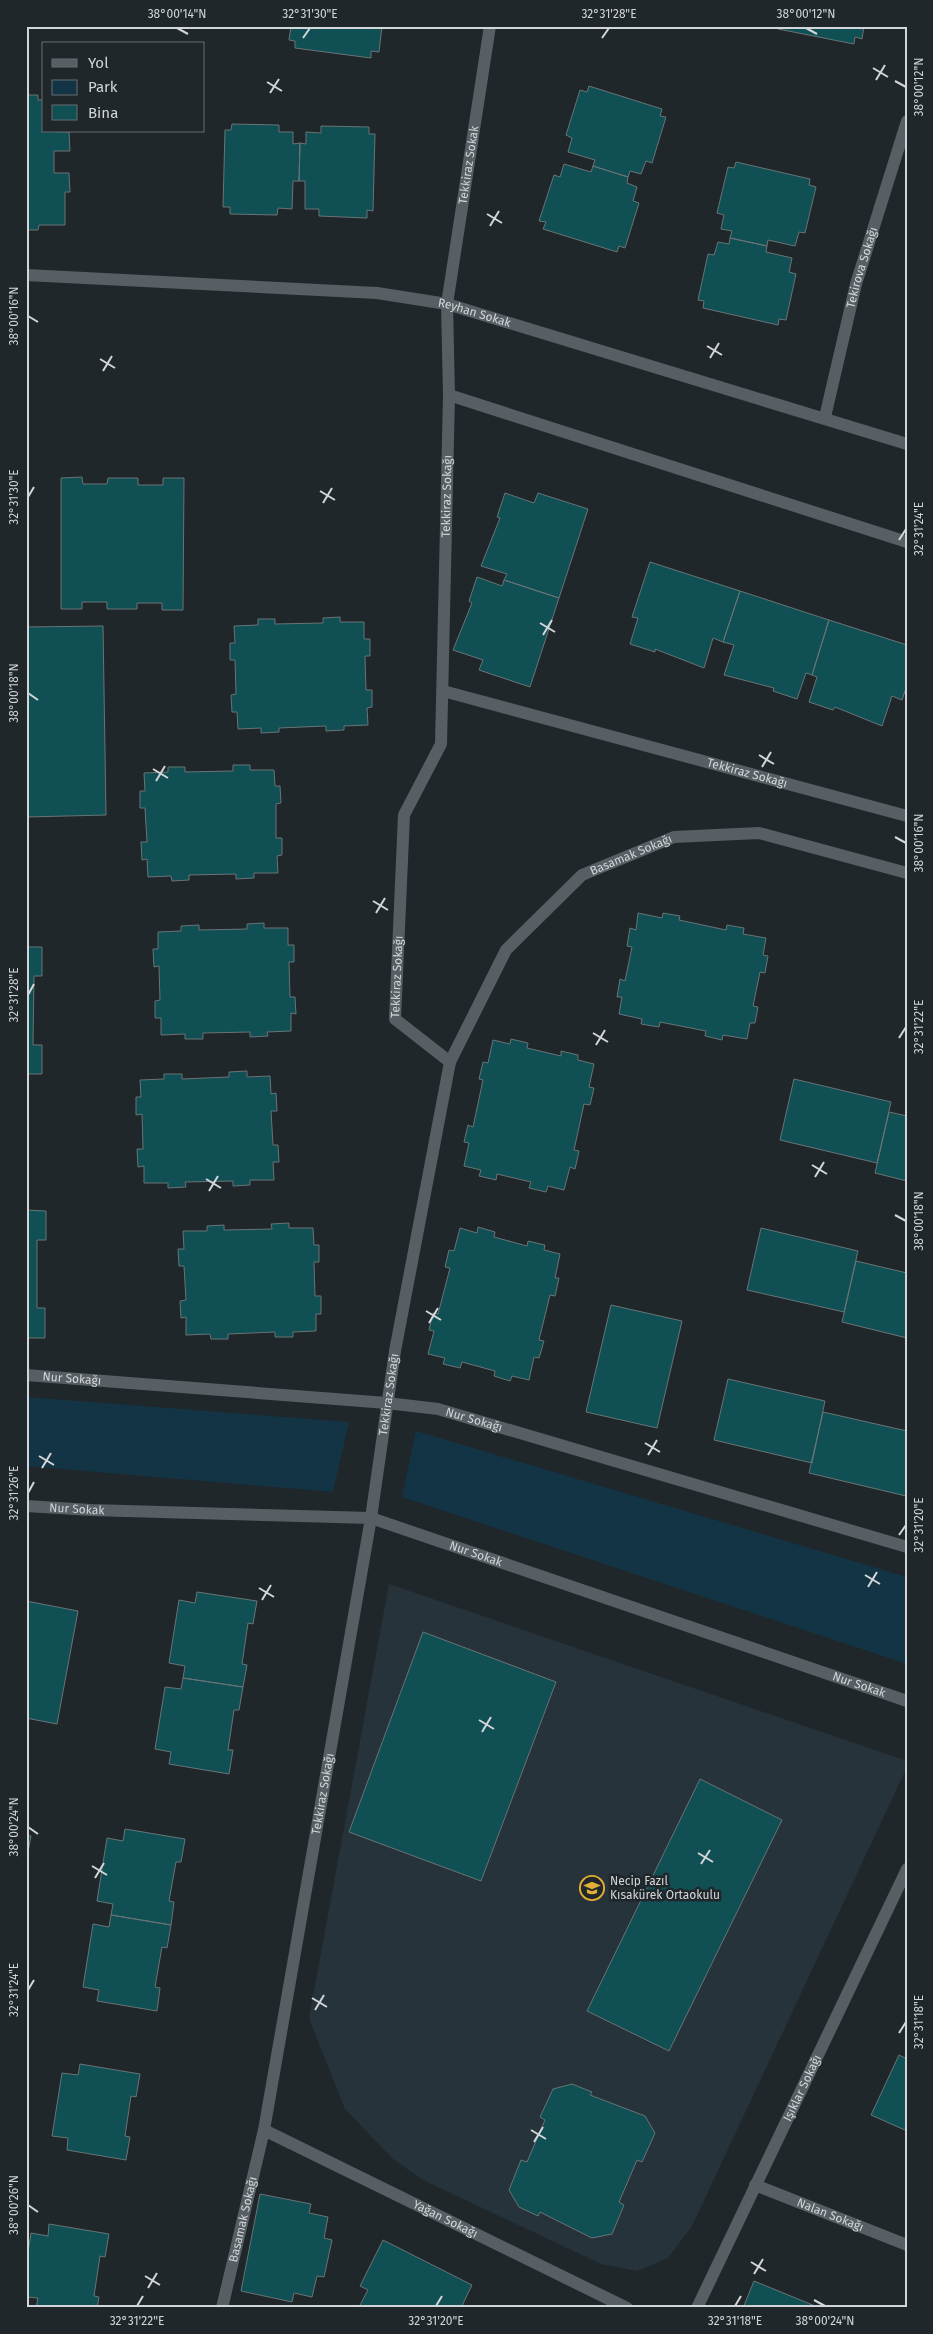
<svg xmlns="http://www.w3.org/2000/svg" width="933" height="2334" viewBox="0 0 933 2334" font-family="'Fira Sans',sans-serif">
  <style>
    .built { fill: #26333a }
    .green { fill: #133445 }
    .building { fill: #104f54; stroke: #697475 }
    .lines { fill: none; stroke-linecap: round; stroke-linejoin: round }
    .minor { stroke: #575f64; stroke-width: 12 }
    .ticks { fill: none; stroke: #d2d6d9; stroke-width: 2 }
    .labels { text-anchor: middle; stroke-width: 5; stroke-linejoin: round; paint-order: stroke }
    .street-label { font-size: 12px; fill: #d2d6d9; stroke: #20272b }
    .poi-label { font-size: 12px; fill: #d2d6d9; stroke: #20272b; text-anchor: start }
    .neatline { fill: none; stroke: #d2d6d9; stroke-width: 2 }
    .ticks-label { font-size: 12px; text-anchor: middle; fill: #d2d6d9 }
  </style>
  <rect width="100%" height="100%" fill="#20272b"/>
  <path class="built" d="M389,1584L907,1761V1767L692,2226L668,2258L637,2271L601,2264L423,2180L393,2159L345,2109L309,2018Z"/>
  <path class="green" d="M26,1397L349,1422L333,1492L26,1466Z
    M416,1431L907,1577V1664L402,1497Z"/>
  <path class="building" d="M291,26H382L379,52L371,51V58L295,48V41L289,40Z
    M779,26H864L862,39L855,37L854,44L778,29Z
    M589,86L662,109L660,116L666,117L652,163L646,161L641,174L630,171L628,177L593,166L595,160L568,152L572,138L566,135L580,90L587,92Z
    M26,95H38V100H44V131L69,132L70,151H54V173H69L70,192H65V225H39L38,230H26Z
    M232,124L279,125V132H293V144L300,143L299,181H293L292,209L278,208L277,215L230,214V207H223L225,130H231Z
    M321,126L369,127V134H375L373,211L367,210V218L319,216V209H305V181H299L300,143L306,144V132L321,133Z
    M736,162L810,179L809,185L816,187L805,233L799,232L795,246L768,240L767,246L730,238L732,231L721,229L724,215L717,213L728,167L734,168Z
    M564,164L591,172L593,166L628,177L627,183L637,187L633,201L639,203L625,248L619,246L617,252L543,229L546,222L539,221L554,175L560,177Z
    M730,238L767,246L766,252L792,258L789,272L796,274L786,320L779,319L778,325L703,308L704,301L698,300L708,254L714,255L718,242L729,244Z
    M82,477L83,484H107L108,478H138V485H163V478H184L183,610H162V603H137V609H107V602H82V609H61V478Z
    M505,493L534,503L538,493L588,509L559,598L504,580L507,574L481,566L500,518L497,517Z
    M650,562L740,591L723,642L713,638L704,668L655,649V652L630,644L638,618L632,617Z
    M477,577L502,586L504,580L559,598L530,687L479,670L483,660L453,650L472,603L469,601Z
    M740,591L829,620L812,675L806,673L797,699L773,691L774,688L724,675L734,645L723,642Z
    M340,617V622H364V639H370V656H365L366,690H372V707L367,708L368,725L344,726V730L326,731V726L279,728V732L261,733V728L238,729L237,712H232L231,695L236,694L235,660H230V643H235L234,626L258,625V619H275V624L323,623V618Z
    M829,620L907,645V685L902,700L892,696L882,726L835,707L833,710L809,702L817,677L812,675Z
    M103,626L106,815L26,817V627Z
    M233,765H250V770H274L275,786H280L281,803L276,804V838H282V855L277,856L278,873H254V878L236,879V874L189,875V880L172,881L171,876L148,877L147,859L142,860L141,842H147L145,808H140V791H145L144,773L168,772V767H185V772L233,771Z
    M638,913L662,918L663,913L680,916L679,920L726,930L727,925L744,928L743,934L766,938L763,955L768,956L765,973L760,972L753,1006L758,1007L755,1023H750L747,1039L723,1035L722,1040L705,1036L706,1031L660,1022L659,1027L641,1024L642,1019L619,1014L622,997H617L620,979L625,981L632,947L627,946L630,928L636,930Z
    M264,923V928H288V945H294V962H289L290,997H295L296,1014L291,1013V1031L267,1032L268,1036L250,1037V1032L203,1033V1039H185V1034L161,1035V1018H155V1001L160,1000L159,966L154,967L153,949H158V932L181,931V926L199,925V930L247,929V924Z
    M26,947H42V976H34L33,1045H42V1074H26Z
    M511,1039L528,1043L527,1048L561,1056V1051L578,1055V1060L594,1064L589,1087L594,1088L590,1105L584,1104L574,1150L579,1151L575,1169L570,1167L564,1190L548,1186L546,1192L529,1188L531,1182L497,1174L496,1180L479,1176L481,1170L464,1166L469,1143L464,1142L468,1125L473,1127L483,1080L479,1079L483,1062L488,1063L493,1040L510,1044Z
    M247,1071V1077L270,1076L271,1094L276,1093L277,1111H271L273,1145H278L279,1162H273L274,1180H250V1185L233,1186V1181L185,1182L186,1187L168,1188V1183H144V1166L138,1167L137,1149H143L142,1114L136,1115V1097H141L140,1080L164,1079V1074H182V1079L229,1077V1072Z
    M794,1079L891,1102L877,1163L780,1140Z
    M889,1112L907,1116V1181L875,1173Z
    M26,1210L46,1211V1240H37V1308H45V1338H26Z
    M289,1223V1228H313L314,1245H319V1262H314L315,1296H321V1314H316V1331L293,1332V1337H275V1332L228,1334V1339H211L210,1334L186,1335V1317L181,1318L180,1301L186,1300L184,1266H179L178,1249H184L183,1231H207V1226L224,1225V1230L272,1229L271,1224Z
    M478,1227L495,1232L494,1237L527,1246L528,1241L545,1245L544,1250L560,1254L555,1278H559L555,1296L550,1295L539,1340L544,1341L539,1358L534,1357L529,1380L512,1376L510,1381L494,1376L495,1371L462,1362L460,1368L443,1364L445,1358L428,1354L434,1331L429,1330L433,1313L438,1314L450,1268L445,1267L449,1250L454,1251L460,1228L477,1233Z
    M761,1228L858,1251L844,1312L747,1290Z
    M856,1261L907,1273V1338L842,1322Z
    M611,1305L682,1321L657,1428L586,1412Z
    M728,1379L825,1401L812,1463L714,1440Z
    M823,1412L907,1431L906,1496L809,1473Z
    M197,1592L257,1601L253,1624L248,1623L242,1664L247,1665L243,1687L183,1678L185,1666L169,1663L179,1600L195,1603Z
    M26,1601L78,1611L57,1724L26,1718Z
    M423,1632L556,1682L481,1881L349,1832Z
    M183,1678L243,1687L239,1710H234L228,1750H233L229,1774L169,1764L171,1752L155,1749L165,1687L181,1689Z
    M700,1779L782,1820L669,2051L587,2011Z
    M125,1829L185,1839L181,1862H176L169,1901L174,1902L171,1925L111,1915L113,1904L97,1901L107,1838L123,1841Z
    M26,1835L31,1836L26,1863Z
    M111,1915L171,1925L167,1948L162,1947L155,1987L160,1988L157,2011L97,2001L99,1990L83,1987L93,1924L109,1927Z
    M899,2055L907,2059V2131L871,2115Z
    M80,2064L140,2074L136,2097L131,2096L125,2136L130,2137L126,2160L67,2150L68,2138L52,2136L62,2073L78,2075Z
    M572,2084L592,2092L590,2095L645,2116L655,2133L642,2162L637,2160L619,2202L624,2205L612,2234L592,2238L540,2212L538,2216L519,2207L509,2190L521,2160L527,2162L545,2120L540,2117L553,2089Z
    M260,2194L311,2204L309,2213L328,2217L324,2238L332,2240L324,2277L317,2276L312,2297L294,2293L292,2302L241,2291Z
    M49,2224L109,2234L105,2257L100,2256L94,2296L99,2297L97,2308H36L38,2298L26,2297V2265L31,2233L48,2236Z
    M383,2240L472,2285L461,2308L359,2307L368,2290L360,2286Z
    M754,2281L820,2308H743Z"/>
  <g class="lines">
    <g class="minor">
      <path id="s1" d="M26,275L377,293L447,304L907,444"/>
      <path d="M449,395L907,542"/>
      <path id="s2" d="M825,417L856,284L907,121"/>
      <path id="s3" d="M443,691L907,816"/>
      <path id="s4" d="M450,1062L506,950L582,875L674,837L759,833L907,873"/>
      <path id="s5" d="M26,1375L387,1403L438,1409L907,1547"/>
      <path id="s6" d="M26,1506L91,1510L371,1518L907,1701"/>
      <path id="s7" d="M264,2130L627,2308"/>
      <path id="s8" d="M755,2185L907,2245"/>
      <path id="s9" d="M222,2308L264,2130L371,1518L395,1351L450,1062L395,1019L404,815L441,744L449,395L447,304L490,26"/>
      <path id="s10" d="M697,2308L907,1869"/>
    </g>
  </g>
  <path class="ticks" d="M177,28L188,34M806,28L817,34M303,38L310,28M602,38L609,28M873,68L888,77M876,80L885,65M895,81L906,87M267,82L282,91M270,93L279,79M487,214L502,223M490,226L499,211M28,316L38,322M707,346L722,355M710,358L719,343M100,359L115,368M103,371L112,356M320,491L335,500M28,497L34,487M323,503L332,488M899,540L906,529M540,623L555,632M543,635L552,620M28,693L38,700M759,755L774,764M762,767L771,752M153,769L168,778M156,781L165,766M895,837L906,843M373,901L388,910M376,913L385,898M28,995L34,984M593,1033L608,1042M899,1038L906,1027M596,1045L605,1030M812,1165L827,1174M815,1177L824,1162M206,1179L221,1188M209,1191L218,1176M895,1215L906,1221M426,1311L441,1320M429,1323L438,1308M645,1443L660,1452M648,1455L657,1440M39,1456L54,1465M42,1468L51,1453M28,1493L34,1482M899,1535L906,1525M865,1575L880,1584M868,1587L877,1572M259,1588L274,1597M262,1600L271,1585M479,1720L494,1729M482,1732L491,1717M28,1827L38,1834M698,1853L713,1862M701,1864L710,1850M92,1866L107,1875M95,1878L104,1863M28,1990L34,1980M312,1998L327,2007M315,2010L324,1995M899,2033L906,2022M531,2130L546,2139M534,2142L543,2127M28,2205L38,2212M751,2262L766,2271M754,2274L763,2259M145,2276L160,2285M148,2288L157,2273M814,2300L825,2306M137,2306L143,2296M436,2306L442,2296M735,2306L741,2296"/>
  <defs>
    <symbol id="school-ring" viewBox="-11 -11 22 22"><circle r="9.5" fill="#20272b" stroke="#e4ae35" stroke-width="1.5"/><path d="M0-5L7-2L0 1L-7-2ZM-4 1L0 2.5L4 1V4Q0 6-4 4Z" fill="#e4ae35"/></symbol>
  </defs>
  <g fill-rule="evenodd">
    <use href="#school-ring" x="578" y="1874" width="28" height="28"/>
  </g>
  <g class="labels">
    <g class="street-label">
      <text dy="4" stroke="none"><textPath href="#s9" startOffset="2202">Tekkiraz Sokak</textPath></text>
      <text dy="4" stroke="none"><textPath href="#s2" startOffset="154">Tekirova Sokağı</textPath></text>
      <text dy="4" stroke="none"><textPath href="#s1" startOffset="451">Reyhan Sokak</textPath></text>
      <text dy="4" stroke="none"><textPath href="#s9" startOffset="1869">Tekkiraz Sokağı</textPath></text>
      <text dy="4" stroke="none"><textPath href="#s3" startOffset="315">Tekkiraz Sokağı</textPath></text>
      <text dy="4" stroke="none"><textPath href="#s4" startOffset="285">Basamak Sokağı</textPath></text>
      <text dy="4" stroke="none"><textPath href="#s9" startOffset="1379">Tekkiraz Sokağı</textPath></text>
      <text dy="4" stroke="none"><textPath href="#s5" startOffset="46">Nur Sokağı</textPath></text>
      <text dy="4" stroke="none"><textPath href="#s9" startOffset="929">Tekkiraz Sokağı</textPath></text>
      <text dy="4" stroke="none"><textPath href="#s5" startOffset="451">Nur Sokağı</textPath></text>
      <text dy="4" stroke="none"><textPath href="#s6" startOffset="51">Nur Sokak</textPath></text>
      <text dy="4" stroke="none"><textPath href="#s6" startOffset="456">Nur Sokak</textPath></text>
      <text dy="4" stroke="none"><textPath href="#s6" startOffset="861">Nur Sokak</textPath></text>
      <text dy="4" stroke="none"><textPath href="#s9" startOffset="524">Tekkiraz Sokağı</textPath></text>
      <text dy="4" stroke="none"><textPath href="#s10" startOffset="244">Işıklar Sokağı</textPath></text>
      <text dy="4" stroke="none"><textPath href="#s8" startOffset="81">Nalan Sokağı</textPath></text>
      <text dy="4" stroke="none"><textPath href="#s9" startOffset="91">Basamak Sokağı</textPath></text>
      <text dy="4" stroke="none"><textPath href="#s7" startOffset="202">Yağan Sokağı</textPath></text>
    </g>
    <g class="poi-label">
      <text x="610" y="1885">Necip Fazıl<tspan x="610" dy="14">Kısakürek Ortaokulu</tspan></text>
    </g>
  </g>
  <rect width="933" height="2334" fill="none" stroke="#20272b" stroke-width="55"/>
  <rect x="42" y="42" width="162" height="90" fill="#20272b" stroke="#676d71"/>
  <rect x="52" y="59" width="25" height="8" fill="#575f64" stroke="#676d71"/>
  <text x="88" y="68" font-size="15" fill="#d2d6d9">Yol</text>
  <rect x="52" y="80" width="25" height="15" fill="#133445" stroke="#676d71"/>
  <text x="88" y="92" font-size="15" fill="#d2d6d9">Park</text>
  <rect x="52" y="105" width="25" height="15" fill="#104f54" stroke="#676d71"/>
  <text x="88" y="118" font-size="15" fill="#d2d6d9">Bina</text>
  <rect x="28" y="28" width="878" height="2278" class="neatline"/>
  <g class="ticks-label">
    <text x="177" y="18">38°00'14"N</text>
    <text x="310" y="18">32°31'30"E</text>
    <text x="609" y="18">32°31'28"E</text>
    <text x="806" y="18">38°00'12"N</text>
    <text transform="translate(919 87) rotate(-90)" y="4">38°00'12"N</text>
    <text transform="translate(14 316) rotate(-90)" y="4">38°00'16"N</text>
    <text transform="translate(14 497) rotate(-90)" y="4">32°31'30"E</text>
    <text transform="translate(919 529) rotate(-90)" y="4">32°31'24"E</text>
    <text transform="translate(14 693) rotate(-90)" y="4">38°00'18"N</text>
    <text transform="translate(919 843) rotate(-90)" y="4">38°00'16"N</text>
    <text transform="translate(14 995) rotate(-90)" y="4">32°31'28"E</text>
    <text transform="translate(919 1027) rotate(-90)" y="4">32°31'22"E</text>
    <text transform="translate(919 1221) rotate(-90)" y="4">38°00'18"N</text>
    <text transform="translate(14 1493) rotate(-90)" y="4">32°31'26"E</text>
    <text transform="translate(919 1525) rotate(-90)" y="4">32°31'20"E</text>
    <text transform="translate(14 1827) rotate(-90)" y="4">38°00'24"N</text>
    <text transform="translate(14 1990) rotate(-90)" y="4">32°31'24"E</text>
    <text transform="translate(919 2022) rotate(-90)" y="4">32°31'18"E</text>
    <text transform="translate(14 2205) rotate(-90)" y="4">38°00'26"N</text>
    <text x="137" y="2325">32°31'22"E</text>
    <text x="436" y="2325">32°31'20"E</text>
    <text x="735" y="2325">32°31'18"E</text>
    <text x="825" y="2325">38°00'24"N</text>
  </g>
</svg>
